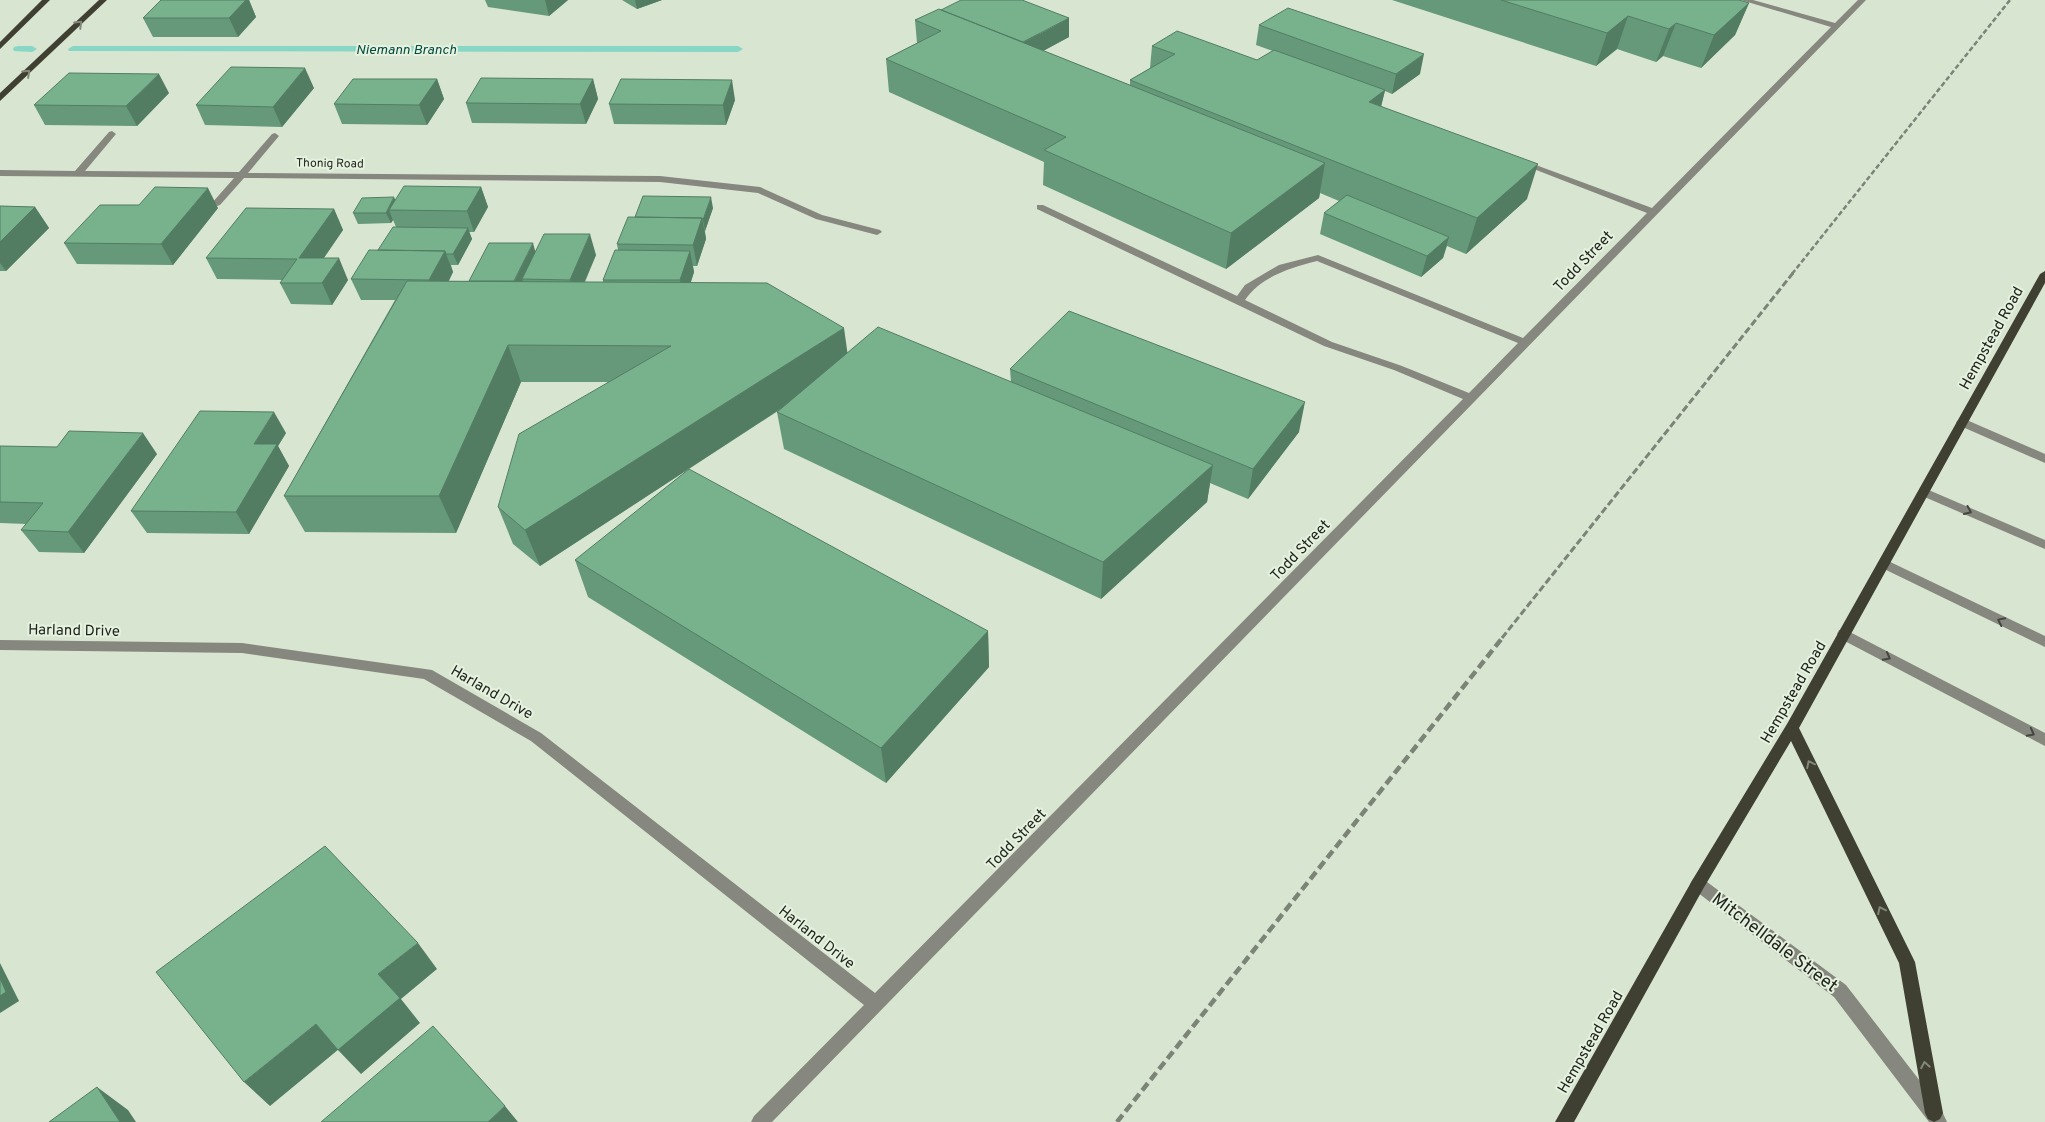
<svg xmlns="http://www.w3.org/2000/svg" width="2045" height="1122" viewBox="0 0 2045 1122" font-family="Overpass,sans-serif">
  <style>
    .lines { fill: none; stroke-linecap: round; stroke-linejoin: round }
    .stream { fill: #88d6c5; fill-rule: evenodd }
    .minor { fill: #86877e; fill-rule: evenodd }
    .major { fill: #3f4031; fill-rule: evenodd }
    .rail-far2 { stroke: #7b8476; stroke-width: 2.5; stroke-dasharray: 5 2.5; stroke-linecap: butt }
    .rail-far1 { stroke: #7b8476; stroke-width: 3; stroke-dasharray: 7 3; stroke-linecap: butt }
    .rail { stroke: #7b8476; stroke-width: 4.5; stroke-dasharray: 9 4.5; stroke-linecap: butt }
    .wall { fill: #669979 }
    .shaded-wall { fill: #537d63 }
    .building { fill: #77b28d; stroke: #537d63 }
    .oneway { stroke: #828777 }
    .oneway2 { stroke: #444740 }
    .labels { text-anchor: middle; stroke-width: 4; stroke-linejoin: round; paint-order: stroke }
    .far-street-label { font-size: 12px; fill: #20251e; stroke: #e6f2df }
    .far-water-label { font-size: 14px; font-style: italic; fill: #024b40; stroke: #e6f2df }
    .street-label { font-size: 15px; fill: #20251e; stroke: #e6f2df }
    .near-street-label { font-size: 18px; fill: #20251e; stroke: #e6f2df }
  </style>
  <rect width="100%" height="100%" fill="#d8e5d1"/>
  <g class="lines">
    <path class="stream" d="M18,46H32L37,49L32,52L14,51L13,49L14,47Z
      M73,46H738L743,49L738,52L69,51L68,49Z"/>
    <path class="minor" d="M1741,0H1753L1835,23L1858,0H1866L772,1122H751L754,1116L864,1005L531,741L424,679L242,653L0,650V640L242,643L432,670L541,733L875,993L1463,399L1394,370L1324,346L1037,209V205H1043L1237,296L1245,285L1279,265L1318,255L1523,338L1647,213L1518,163L1522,160L1525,161L1652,208L1831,27ZM1317,261L1518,343L1469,393L1402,366L1332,342L1245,300C1262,276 1290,268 1317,261Z
      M112,131L116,134L85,171L239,172L272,134L275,133L279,136L248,173L660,176L760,187L822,215L880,230L882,232L877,235L816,219L758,193L660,182L244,178L220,205L217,206L212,203L234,178L0,176V170L75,171L109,132Z
      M1962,418L2045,454V463L1958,425L1956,422Z
      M1924,488L2045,540V549L1920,495L1918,492L1920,489Z
      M1884,559L2045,636V647L1880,567L1878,564L1880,561Z
      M1844,629L2045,733V746L1839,638L1837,634L1839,630Z
      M1698,877L1703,879L1846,985L1940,1107L1947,1122H1929L1834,997L1693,889L1690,884L1693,879Z"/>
    <path class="major" d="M42,0H50L0,49V42Z
      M99,0H107L0,101V93Z
      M2045,271V283L1799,728L1915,962L1943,1113L1940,1119L1934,1122L1928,1119L1925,1113L1899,963L1791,741L1703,889L1574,1122H1555L1693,879L1787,724L2040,274Z"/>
    <path class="rail-far2" d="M1792,274L2010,0"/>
    <path class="rail-far1" d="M1502,638L1793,273"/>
    <path class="rail" d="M1117,1122L1503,637"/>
  </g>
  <path class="wall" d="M161,0H249L256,17L238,37H153L143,18Z
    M485,0H568L549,16L488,7Z
    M622,0H662L637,9Z
    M1392,0H1739L1749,3L1735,35L1701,68L1663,56L1656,62L1617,49L1596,66Z
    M915,20L1069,37L1043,51L1130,85V80L1150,68L1152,46L1257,60L1273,51L1256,45L1259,25L1420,74L1392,94L1385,91L1381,106L1527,199L1466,254L1447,246L1443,258L1421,277L1320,234L1324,213L1339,201L1320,193L1319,198L1226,269L1043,185L1044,162L889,92L886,59L917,43Z
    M437,79L444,99L427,125L342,124L334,104Z
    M593,79L598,99L586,124L472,123L466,103Z
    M314,88L282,127L205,125L196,105Z
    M169,93L137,126L45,125L34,105Z
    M735,100L726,125L614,124L609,104Z
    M481,187L488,207L474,232H469L472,239L458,265H451L453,272L449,281H469L536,252L596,255L585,282H603V280L618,250L617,244L635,217L713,208L705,231L706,239L697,266H693L694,272L691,282L847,353L1011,382L1010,369L1299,432L1248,499L1210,483L1207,502L1101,599L784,449L777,412L781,409L540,566L513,544L498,507L608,382H521L456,533L305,532L284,496L395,300H361L351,279L378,250L396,227L393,220L391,223L358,224L353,213L395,200Z
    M0,206L35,207L49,228L6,271H0Z
    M218,208L173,265L77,264L64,243Z
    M334,209L343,230L324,258L348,280L332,305L291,304L280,283L283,280L217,279L206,258Z
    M286,433L278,446L289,466L249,534L147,533L131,511Z
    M0,446L157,454L84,553L39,552L21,530L27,524L0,523Z
    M575,560L988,631L989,667L886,783L588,597Z"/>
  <path class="shaded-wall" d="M246,0H249L256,17L238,37L229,18Z
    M545,0H568L549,16Z
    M635,0H662L637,9Z
    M1749,3L1735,35L1701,68L1714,35Z
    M1628,16L1617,49L1596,66L1607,33Z
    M1069,18V37L1017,65V46Z
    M1676,23L1663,56L1656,62L1669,29Z
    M1424,54L1420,74L1392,94L1396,74Z
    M305,68L314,88L282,127L273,107Z
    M159,74L169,93L137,126L126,106Z
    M437,79L444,99L427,125L419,105Z
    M593,79L598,99L586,124L580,104Z
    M732,80L735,100L726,125L723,105Z
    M1385,90L1377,124L1369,102Z
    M1325,163L1319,198L1226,269L1231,233Z
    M1538,164L1527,199L1466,254L1477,218Z
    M481,187L488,207L474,232L467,211Z
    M208,188L218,208L173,265L161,244Z
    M394,197L399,208L389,210L393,220L391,223L386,213Z
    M711,197L713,208L705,231L703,220Z
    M35,207L49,228L6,271L0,263V242Z
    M334,209L343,230L309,279L299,258Z
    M702,218L706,239L697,266L693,245Z
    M468,228L472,239L458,265L453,254Z
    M590,234L596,255L576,301L570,280Z
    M1449,237L1443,258L1421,277L1427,256Z
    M533,243L536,254L522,279L523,282L511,289Z
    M445,251L453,272L438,301L429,280Z
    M690,251L694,272L684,302L680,280Z
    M339,258L348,280L332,305L322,283Z
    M844,328L849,364L540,566L525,530Z
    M508,345L521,382L456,533L439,496Z
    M1305,402L1299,432L1248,499L1253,469Z
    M274,412L286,433L278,446L289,466L249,534L236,512L254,444Z
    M143,433L157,454L84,553L68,532Z
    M1213,465L1207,502L1101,599L1103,562Z
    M988,631L989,667L886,783L881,748Z
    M418,943L437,969L401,999L420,1023L361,1074L338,1050L378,974Z
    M0,963L19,1001L0,1013Z
    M316,1024L339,1049L270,1106L244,1082Z
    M97,1087L128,1110L136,1122H120Z
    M505,1106L518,1122H488Z"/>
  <path class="building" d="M161,0H246L229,18H143Z
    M961,0H1022L1069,18L1023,42L941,10Z
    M1501,0H1739L1749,3L1714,35L1676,23L1669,29L1628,16L1607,33Z
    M1288,8L1424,54L1396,74L1259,25Z
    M939,9L1325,163L1231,233L1044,150L1066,137L886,59L941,31L915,20Z
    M1177,31L1257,60L1274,50L1385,90L1369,102L1538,164L1477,218L1130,80L1175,54L1152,46Z
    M231,67L305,68L273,107L196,105Z
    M69,73L159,74L126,106L34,105Z
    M481,78L593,79L580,104L466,103Z
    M353,79H437L419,105L334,104Z
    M621,79L732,80L723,105L609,104Z
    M404,186L481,187L467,211L389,210Z
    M155,187L208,188L161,244L64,243L100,205H139Z
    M1347,195L1449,237L1427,256L1324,213Z
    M643,196L711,197L703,220L702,218L635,217Z
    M394,197L386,213H353L362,198Z
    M0,206L35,207L0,242Z
    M246,208L334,209L299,258H339L322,283H280L297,259L206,258Z
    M628,217L702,218L693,245L617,244Z
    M393,227L468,228L453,254H446L445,251L378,250Z
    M544,234H590L570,280L522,279Z
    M489,243H533L514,281H469Z
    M369,250L445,251L429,280L351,279Z
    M615,250L690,251L680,280H603Z
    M407,281L767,283L844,328L525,530L498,507L519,434L671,346L508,345L439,496H284Z
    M1069,311L1305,402L1253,469L1010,369Z
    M878,327L1213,465L1103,562L777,412Z
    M200,411L274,412L254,444H277L236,512L131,511Z
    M69,431L143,433L68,532L21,530L43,503L0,502V446L57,447Z
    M689,469L988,631L881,748L575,560Z
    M325,846L418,943L378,974L400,998L338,1050L316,1024L244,1082L156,972Z
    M0,978L6,992L0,996Z
    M433,1026L505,1106L488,1122H321Z
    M97,1087L120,1122H49Z"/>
  <defs><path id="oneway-chevron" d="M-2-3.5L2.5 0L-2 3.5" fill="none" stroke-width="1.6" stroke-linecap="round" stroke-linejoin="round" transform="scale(1.25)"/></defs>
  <g class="oneway">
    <use href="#oneway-chevron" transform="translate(79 24) rotate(-44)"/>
    <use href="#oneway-chevron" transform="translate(27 73) rotate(-43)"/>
    <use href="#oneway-chevron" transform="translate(1810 764) rotate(-116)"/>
    <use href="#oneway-chevron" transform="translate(1881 910) rotate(-116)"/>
    <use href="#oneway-chevron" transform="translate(1925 1065) rotate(-100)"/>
  </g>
  <g class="oneway2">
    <use href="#oneway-chevron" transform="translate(1968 511) rotate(24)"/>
    <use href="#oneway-chevron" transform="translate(2001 621) rotate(-154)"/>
    <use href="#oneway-chevron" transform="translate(1887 657) rotate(28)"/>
    <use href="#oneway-chevron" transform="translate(2031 733) rotate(28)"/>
  </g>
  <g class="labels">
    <g class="far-street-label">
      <text transform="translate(330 163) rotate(1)" y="4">Thonig Road</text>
    </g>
    <g class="far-water-label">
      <text x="406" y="54">Niemann Branch</text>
    </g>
    <g class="street-label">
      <text transform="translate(1583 261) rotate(-46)" y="5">Todd Street</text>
      <text transform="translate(1991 338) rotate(-61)" y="5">Hempstead Road</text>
      <text transform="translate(1300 550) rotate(-46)" y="5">Todd Street</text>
      <text transform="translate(74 630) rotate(1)" y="5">Harland Drive</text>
      <text transform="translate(492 692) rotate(30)" y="5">Harland Drive</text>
      <text transform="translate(1793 692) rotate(-60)" y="5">Hempstead Road</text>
      <text transform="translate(1016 839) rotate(-46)" y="5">Todd Street</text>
      <text transform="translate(817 937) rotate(38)" y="5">Harland Drive</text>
      <text transform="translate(1590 1042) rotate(-60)" y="5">Hempstead Road</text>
    </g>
    <g class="near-street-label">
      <text transform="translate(1775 942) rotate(37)" y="6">Mitchelldale Street</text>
    </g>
  </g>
</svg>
